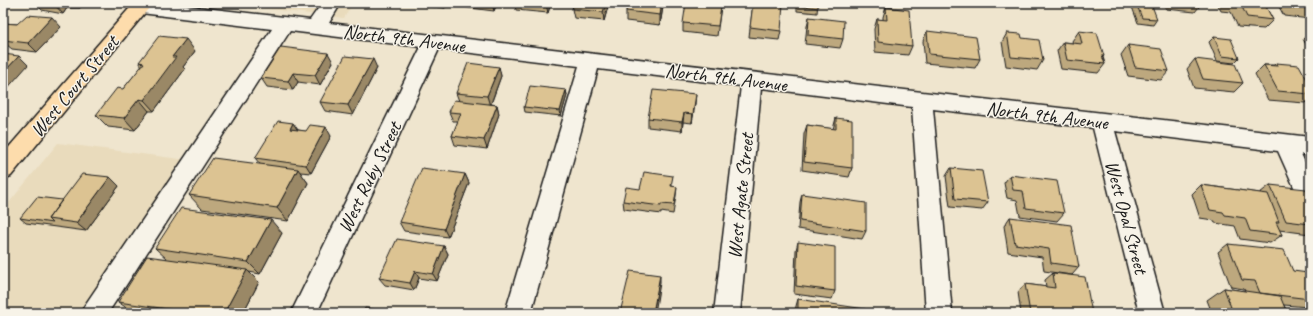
<svg xmlns="http://www.w3.org/2000/svg" width="1313" height="316" viewBox="0 0 1313 316" font-family="Caveat,sans-serif">
  <style>
    .built { fill: #e9dbbc }
    .lines { fill: none; stroke-linecap: round; stroke-linejoin: round }
    .minor-casing { stroke: #1c1c1c; stroke-width: 3 }
    .major-casing { stroke: #1c1c1c; stroke-width: 3 }
    .minor { fill: #f7f3e8; fill-rule: evenodd }
    .major { fill: #fddcac; fill-rule: evenodd }
    .wall { fill: #bda87e; stroke: #1c1c1c }
    .shaded-wall { fill: #9a8866; stroke: #1c1c1c }
    .building { fill: #dcc392; stroke: #1c1c1c }
    .labels { text-anchor: middle; stroke-width: 3; stroke-linejoin: round; paint-order: stroke }
    .street-label { font-size: 20px; fill: #1c1c1c; stroke: #f7f3e8 }
  </style>
  <rect width="100%" height="100%" fill="#efe5ce"/>
  <filter id="ink" filterUnits="userSpaceOnUse"><feTurbulence type="fractalNoise" baseFrequency=".025" numOctaves="2"/><feDisplacementMap in="SourceGraphic" scale="8" xChannelSelector="R" yChannelSelector="G"/><feConvolveMatrix kernelMatrix="1 2 1 2 8 2 1 2 1" color-interpolation-filters="sRGB"/></filter>
  <g filter="url(#ink)">
    <path class="built" d="M218,3H353L344,18Z
      M58,143L195,161L95,313H3V210Z"/>
    <g class="lines">
      <defs>
        <path id="minor" d="M134,3H161L310,20L322,3H341L329,23L1310,137V155L1301,154L1310,173V208L1302,205L1278,151L1115,131L1165,313H1139L1093,128L933,109L952,313H926L912,107L761,88L740,313H714L741,86L598,69L531,313H505L579,66L439,49L317,313H291L421,47L290,31L108,313H81L85,305L272,29L141,13L134,12L132,7Z"/>
        <path id="major" d="M134,3H153L11,176L3,179V154Z"/>
      </defs>
      <use href="#minor" class="minor-casing"/>
      <use href="#major" class="major-casing"/>
      <use href="#minor" class="minor"/>
      <use href="#major" class="major"/>
    </g>
    <path class="wall" d="M35,3H85L80,8H67L63,14L42,10Z
      M403,3H447L445,8Z
      M453,3H497L494,11L454,6Z
      M514,3H551L548,13L516,10Z
      M574,3H609L604,21L574,18L572,9Z
      M628,3H663V7L660,25L626,21V11Z
      M753,3L781,31L779,40L749,37Z
      M797,3H818L817,13L797,11Z
      M1107,3H1122L1120,6L1107,4Z
      M1134,3H1146L1157,19L1153,25L1138,23L1132,7L1135,3Z
      M1163,3H1202L1195,12L1166,9Z
      M1217,3H1264L1273,20L1264,29L1238,27L1231,12L1221,11Z
      M1277,3H1310V19L1284,16Z
      M721,6L717,36L683,32V23Z
      M886,7L912,46L908,55L875,52L874,29L877,19L883,20V17Z
      M809,17L843,39L840,48L805,44L807,26Z
      M3,23L17,24L61,27L37,52L12,49L7,45L3,44Z
      M927,31L980,59L975,68L925,63L923,41Z
      M1079,31L1104,56L1103,57L1105,64L1098,73L1061,69L1057,51L1063,42L1073,43L1072,41Z
      M1310,32V52L1303,39Z
      M1007,33L1022,38L1043,60L1037,70L1006,66L1002,42Z
      M1214,37L1239,58L1234,63L1217,61L1209,42Z
      M1128,45L1169,71L1161,80L1128,76L1121,55Z
      M195,51L183,67L185,69L154,111H149L135,130L108,127L96,115L123,89L142,66L139,62Z
      M1195,59L1243,83L1234,92L1194,88L1187,69Z
      M333,62L320,85L298,82L293,90L267,87L261,78Z
      M1276,63L1310,85V98L1305,103L1268,100L1255,74L1264,65H1274Z
      M499,67L501,76L491,104L497,105L499,114L487,149L455,145L452,136L458,121H453L449,112L459,101L456,93Z
      M377,68L353,115L325,111L320,102Z
      M566,90L567,95L561,116L525,112L524,107Z
      M695,103L692,123L683,122L682,131L648,127V118Z
      M836,118L852,168L849,177L802,170L804,134L807,125L833,129Z
      M293,123L298,130L331,136L311,173L300,172L308,183L288,221L202,209L189,195L260,164L255,158Z
      M951,168L988,202L982,210L950,207L946,176Z
      M465,174L469,183L448,237L404,231L399,222Z
      M1010,175L1064,213L1057,221L1020,216L1017,200L1007,198L1004,183Z
      M672,184V187H677L676,196L673,214L661,212V214L624,209L623,201L640,189Z
      M1201,185L1260,193L1270,185L1310,198V234L1279,230L1282,235L1270,243L1240,239L1235,226L1215,223L1213,220L1200,218L1192,194Z
      M119,186L86,231L26,223L20,218L62,200Z
      M802,194L866,231L862,239L798,229L800,202Z
      M1010,217L1079,267L1072,275L1044,271L1042,257L1008,252L1004,226Z
      M282,233L260,274L249,272L259,282L243,313H134L118,302L167,259L155,248Z
      M798,242L835,291L832,299L794,294L796,250Z
      M1228,244L1293,271L1310,277V306L1308,307L1284,305L1287,313H1212L1207,300L1224,288L1245,291L1244,289L1231,287L1218,252Z
      M444,246L448,254L437,281L419,278L414,290L385,285L379,278Z
      M1053,273L1092,313H1021L1018,292L1025,284L1046,287L1045,280Z
      M798,299L865,313H795L796,306Z"/>
    <path class="shaded-wall" d="M55,3H63L67,8L63,14L54,4Z
      M76,3H85L80,8Z
      M443,3H447L445,8Z
      M492,3H497L494,11Z
      M547,3H551L548,13L546,4Z
      M606,3H609L604,21L603,12Z
      M662,3H663V7L660,25V15Z
      M52,17L61,27L37,52L28,43Z
      M186,39L195,51L183,67L185,69L154,111L144,100L172,57Z
      M328,53L333,62L320,85L315,75Z
      M19,56L28,65L4,92L3,91V73Z
      M373,59L377,68L353,115L348,105Z
      M499,67L501,76L490,106L487,96Z
      M293,73L298,82L293,90L288,81Z
      M566,90L567,95L561,116L560,111Z
      M696,94L695,103L692,123L693,114Z
      M139,99L149,111L135,130L124,118Z
      M497,105L499,114L487,149L484,140Z
      M684,113L682,131V122Z
      M293,123L299,132L290,129Z
      M326,127L331,136L311,173L306,165Z
      M298,169L308,183L288,221L277,208Z
      M465,174L469,183L448,237L444,229Z
      M110,177L119,186L86,231L76,223Z
      M271,220L282,233L260,274L248,262Z
      M444,246L448,254L437,281L433,274Z
      M247,270L259,282L243,313H224Z
      M415,271L419,278L414,290L410,283Z
      M660,275V283L655,313H653Z
      M3,300L8,303L3,309Z"/>
    <path class="building" d="M574,3H606L603,12L572,9Z
      M628,3H662L660,15L626,11Z
      M686,3H695L721,6L718,26L683,23Z
      M753,3H783L781,31L750,27Z
      M798,3H818V8L798,5Z
      M1136,3H1151L1157,19L1142,18Z
      M1240,3H1264L1273,20L1247,17Z
      M1291,3H1310V8L1293,7Z
      M886,7L909,10L912,46L878,42L877,19L887,20Z
      M27,15L52,17L28,43L3,40L6,36H3V23L17,24Z
      M809,17L844,21L843,39L808,35Z
      M927,31L976,37L980,59L929,54Z
      M1079,31L1097,33L1104,56H1102L1105,64L1067,60L1063,42L1082,44Z
      M1007,33L1021,34L1022,38L1039,40L1043,60L1011,57Z
      M159,36L186,39L172,57H176L144,100L139,99L124,118L96,115L117,88L123,89L144,63L139,62Z
      M1214,37L1231,39L1239,58L1222,56Z
      M1128,45L1161,49L1169,71L1135,67Z
      M281,47L328,53L315,75L293,73L288,81L261,78Z
      M3,54L19,56L3,73Z
      M345,56L373,59L348,105L320,102Z
      M1195,59L1235,64L1243,83L1203,79Z
      M468,63L499,67L487,96L456,93Z
      M1276,63L1299,65L1310,85V94L1278,91L1264,65L1277,66Z
      M530,86L566,90L560,111L524,107Z
      M653,90L696,94L693,114L684,113L682,122L648,118Z
      M454,100L497,105L484,140L452,136L461,113L449,112Z
      M836,118L852,120V168L804,162L807,125L836,129Z
      M278,121L293,123L290,129L306,131L310,125L326,127L306,165L255,158Z
      M213,158L298,169L277,208L189,195Z
      M422,168L465,174L444,229L399,222Z
      M951,168L982,171L988,202L955,199Z
      M644,172L673,176L671,186L677,187L674,205L661,204V206L623,201L626,187L640,189Z
      M82,174L110,177L76,223L48,219Z
      M1010,175L1057,181L1064,213L1026,208L1023,191L1013,190Z
      M1201,185L1268,194L1279,222H1276L1282,235L1250,231L1245,218L1225,215L1223,212L1210,210Z
      M1270,185L1306,189L1310,198V224L1286,221Z
      M802,194L866,203V231L800,221Z
      M37,197L62,200L48,219L52,223L20,218Z
      M181,208L271,220L248,262L155,248Z
      M1010,217L1071,225L1079,267L1051,263L1049,249L1015,244Z
      M397,239L444,246L433,274L415,271L410,283L379,278Z
      M798,242L835,247V291L796,286Z
      M1228,244L1284,250L1293,271L1308,273L1310,277V299L1260,293L1255,281L1242,280Z
      M147,256L247,270L224,313H196L118,302Z
      M630,271L660,275L653,313H620Z
      M1053,273L1085,277L1092,313H1030L1025,284L1055,288Z
      M1224,288L1280,296L1287,313H1233Z
      M798,299L865,309V313H798Z
      M365,308L397,313H363Z"/>
  </g>
  <g class="labels">
    <g class="street-label">
      <text transform="translate(404 38) rotate(7)" y="7">North 9th Avenue</text>
      <text transform="translate(726 77) rotate(7)" y="7">North 9th Avenue</text>
      <text transform="translate(74 86) rotate(-50)" y="7">West Court Street</text>
      <text transform="translate(1047 115) rotate(7)" y="7">North 9th Avenue</text>
      <text transform="translate(369 177) rotate(-64)" y="7">West Ruby Street</text>
      <text transform="translate(740 196) rotate(-84)" y="7">West Agate Street</text>
      <text transform="translate(1127 217) rotate(75)" y="7">West Opal Street</text>
    </g>
  </g>
  <rect width="1313" height="316" fill="none" stroke="#f7f3e8" stroke-width="16"/>
  <rect x="8" y="8" width="1297" height="300" fill="none" stroke="#1c1c1c" stroke-width="1.5" filter="url(#ink)"/>
</svg>
